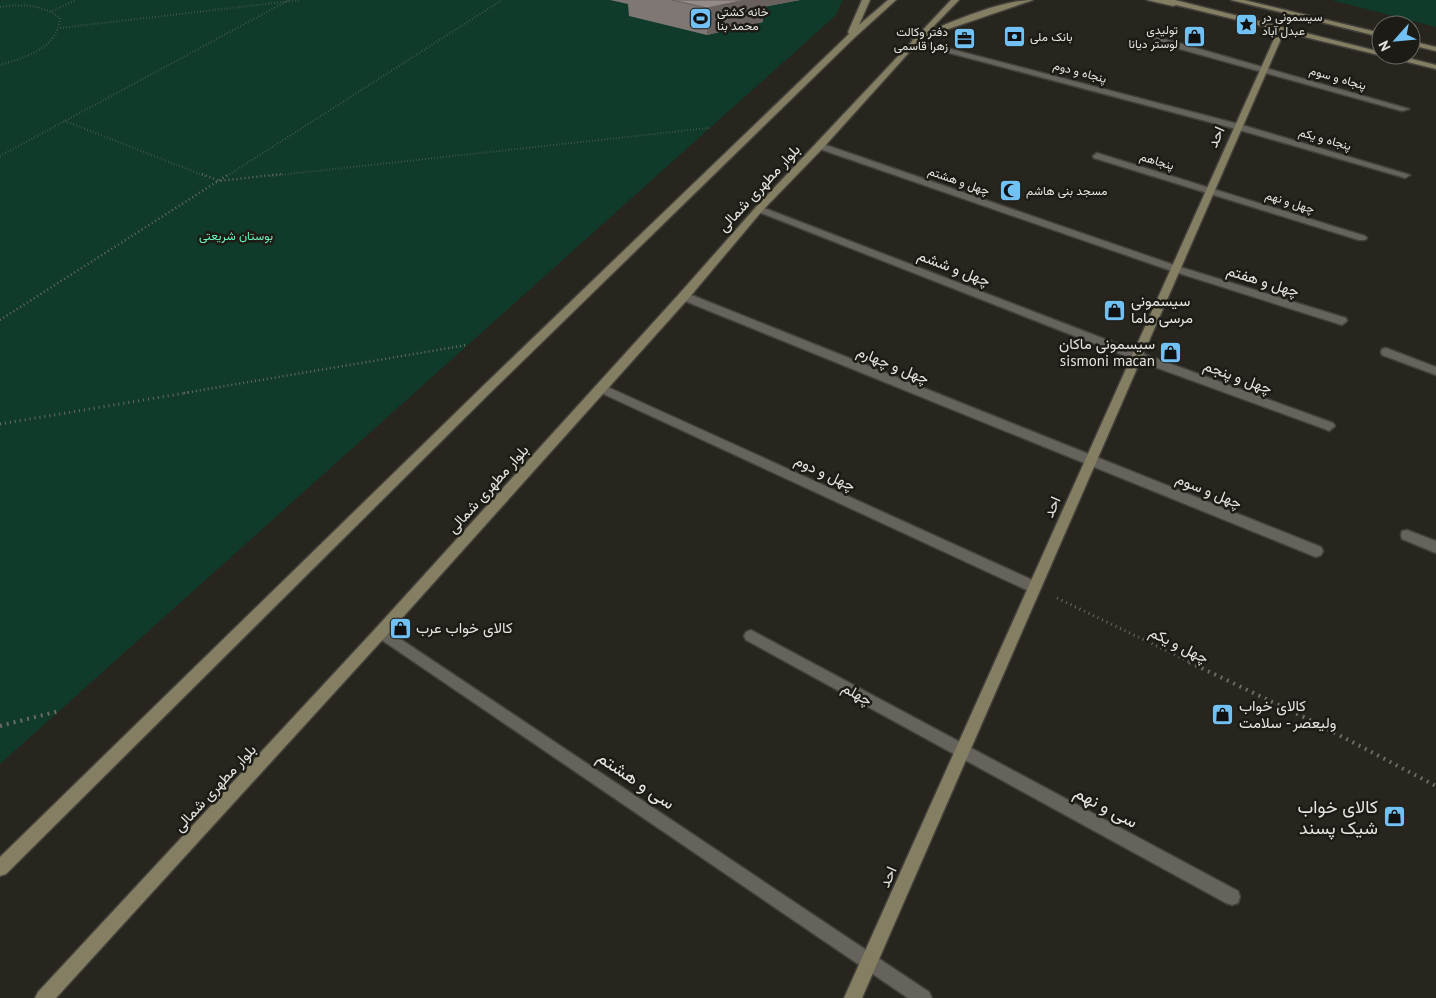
<svg xmlns="http://www.w3.org/2000/svg" width="1436" height="998" viewBox="0 0 1436 998" font-family="'PT Sans',Vazirmatn,sans-serif">
  <style>
    .green { fill: #103b2a }
    .lines { fill: none; stroke-linecap: round; stroke-linejoin: round }
    .street-casing { stroke: #43413c; stroke-width: 3 }
    .secondary-casing { stroke: #43413c; stroke-width: 3 }
    .path-far3 { stroke: #6b6a63; stroke-width: 2; stroke-dasharray: 0.5 2.5; stroke-linecap: butt }
    .path-far2 { stroke: #6b6a63; stroke-width: 2.5; stroke-dasharray: 1 3; stroke-linecap: butt }
    .path-far1 { stroke: #6b6a63; stroke-width: 3; stroke-dasharray: 1 4; stroke-linecap: butt }
    .path { stroke: #6b6a63; stroke-width: 4; stroke-dasharray: 2 5; stroke-linecap: butt }
    .street { fill: #65635b; fill-rule: evenodd }
    .secondary { fill: #847e62; fill-rule: evenodd }
    .wall { fill: #7f7774 }
    .shaded-wall { fill: #68615e }
    .building { fill: #948a87; stroke: #68615e }
    .labels { text-anchor: middle; stroke-width: 5; stroke-linejoin: round; paint-order: stroke }
    .far-poi-label { font-size: 12px; fill: #e5e4df; stroke: #1d1b15; text-anchor: start }
    .far-street-label { font-size: 12px; fill: #e5e4df; stroke: #1d1b15 }
    .far-park-label { font-size: 12px; fill: #6bf5bc; stroke: #1d1b15 }
    .street-label { font-size: 15px; fill: #e5e4df; stroke: #1d1b15 }
    .poi-label { font-size: 15px; fill: #e5e4df; stroke: #1d1b15; text-anchor: start }
    .near-street-label { font-size: 18px; fill: #e5e4df; stroke: #1d1b15 }
    .near-poi-label { font-size: 18px; fill: #e5e4df; stroke: #1d1b15; text-anchor: end }
  </style>
  <rect width="100%" height="100%" fill="#27251e"/>
  <path class="green" d="M2,0H843L835,16L0,764V1Z
    M1331,0H1436V27Z"/>
  <g class="lines">
    <defs>
      <path id="street" d="M1155,38H1161L1409,109L1402,111L1155,42Z
        M912,39L1242,125L1410,175L1405,178L1402,177L1236,129L912,43Z
        M820,143L1180,267L1346,318L1347,321L1342,325L1172,271L817,148V144Z
        M1097,153L1365,236L1367,238L1365,240H1359L1094,158L1093,156Z
        M759,206L1141,353L1333,423L1335,426L1329,431L1325,429L1133,359L756,211V207Z
        M684,292L1321,547L1323,551L1321,555L1316,557L1311,555L680,299L679,296L680,293Z
        M1386,348L1436,367V375L1382,355L1381,352L1382,349Z
        M601,384L1039,583L1041,587L1039,591L1034,593L1029,591L597,391L595,388Z
        M1407,530L1436,541V553L1402,539L1401,535L1402,531Z
        M381,626L929,992L932,998H908L376,636L374,632L376,628Z
        M751,630L1238,891L1240,897L1238,903L1232,905L1226,903L746,640L744,636L746,632Z"/>
      <path id="secondary" d="M862,0H870L859,25L888,0H896L853,39L492,391L6,874L0,876V857L484,385L849,34L848,32Z
        M951,0H959L929,31C957,20 1002,0 1033,0L922,38L823,148L762,211L688,299L386,636L56,998H35L38,992L376,628L680,293L756,207Z
        M1147,0H1175L1381,52V55H1396L1436,65V69L1284,32L862,998H844L1278,30L1176,5L1173,6Z
        M1231,0H1244L1381,33V37Z
        M1411,41L1436,47V51L1411,45Z"/>
    </defs>
    <use href="#street" class="street-casing"/>
    <use href="#secondary" class="secondary-casing"/>
    <path class="path-far3" d="M0,7C22,4 42,4 60,18C57,49 26,57 0,65
      M52,11L76,0
      M60,28L300,0
      M65,121L205,176
      M0,156L289,0
      M227,176L502,0
      M270,176L709,128"/>
    <path class="path-far2" d="M202,174L219,181L281,174
      M0,320L229,174
      M184,393L467,345"/>
    <path class="path-far1" d="M0,424L191,392
      M1057,598L1192,663"/>
    <path class="path" d="M1189,662L1314,722L1436,786
      M0,726L59,711"/>
    <use href="#street" class="street"/>
    <use href="#secondary" class="secondary"/>
  </g>
  <path class="wall" d="M610,0H800L763,7V22L707,35L629,16L628,4Z"/>
  <path class="shaded-wall" d="M745,0H800L763,7V22L707,35V8Z"/>
  <path class="building" d="M672,0H745L707,8Z"/>
  <defs>
    <symbol id="stadium-square" viewBox="-11 -11 22 22"><rect x="-9" y="-9" width="18" height="18" rx="4" fill="#71c1f5" stroke="#1d1b15"/><path d="M0-5a6.5 5 0 1 0 0 10a6.5 5 0 1 0 0-10ZM-3.5-1.8h7v3.6h-7Z" fill="#111"/></symbol>
    <symbol id="sight-square" viewBox="-11 -11 22 22"><rect x="-9" y="-9" width="18" height="18" rx="4" fill="#71c1f5" stroke="#1d1b15"/><path d="M0-6L1.8-2.2L6-1.7L2.9 1.2L3.7 5.4L0 3.3L-3.7 5.4L-2.9 1.2L-6-1.7L-1.8-2.2Z" fill="#111"/></symbol>
    <symbol id="bank-square" viewBox="-11 -11 22 22"><rect x="-9" y="-9" width="18" height="18" rx="4" fill="#71c1f5" stroke="#1d1b15"/><path d="M-6-4H6V4H-6ZM0-2.3a2.3 2.3 0 1 0 0 4.6a2.3 2.3 0 1 0 0-4.6Z" fill="#111"/></symbol>
    <symbol id="shop-square" viewBox="-11 -11 22 22"><rect x="-9" y="-9" width="18" height="18" rx="4" fill="#71c1f5" stroke="#1d1b15"/><path d="M-5-2.5h2.3a2.7 3.5 0 0 1 5.4 0H5L5.5 6h-11ZM-1.5-2.5h3a1.5 2.3 0 0 0-3 0Z" fill="#111"/></symbol>
    <symbol id="office-square" viewBox="-11 -11 22 22"><rect x="-9" y="-9" width="18" height="18" rx="4" fill="#71c1f5" stroke="#1d1b15"/><path d="M-6-3h4V-5.5h4V-3h4V5H-6ZM-1-4.5V-3h2v-1.5ZM-6 0V1H6V0Z" fill="#111"/></symbol>
    <symbol id="mosque-square" viewBox="-11 -11 22 22"><rect x="-9" y="-9" width="18" height="18" rx="4" fill="#71c1f5" stroke="#1d1b15"/><path d="M3.5-4.9A6 6 0 1 0 3.5 4.9A5 5 0 1 1 3.5-4.9Z" fill="#111"/></symbol>
  </defs>
  <g fill-rule="evenodd">
    <use href="#stadium-square" x="688" y="6" width="25" height="25"/>
    <use href="#sight-square" x="1234" y="12" width="25" height="25"/>
    <use href="#bank-square" x="1002" y="24" width="25" height="25"/>
    <use href="#shop-square" x="1182" y="24" width="25" height="25"/>
    <use href="#office-square" x="952" y="26" width="25" height="25"/>
    <use href="#mosque-square" x="998" y="178" width="25" height="25"/>
    <use href="#shop-square" x="1102" y="298" width="25" height="25"/>
    <use href="#shop-square" x="1158" y="340" width="25" height="25"/>
    <use href="#shop-square" x="388" y="616" width="25" height="25"/>
    <use href="#shop-square" x="1210" y="702" width="25" height="25"/>
    <use href="#shop-square" x="1382" y="804" width="25" height="25"/>
  </g>
  <g class="labels">
    <g class="far-poi-label">
      <text x="717" y="16">خانه کشتی<tspan x="717" dy="14">محمد بنا</tspan></text>
      <text x="1262" y="21">سیسمونی در<tspan x="1262" dy="14">عبدل آباد</tspan></text>
      <text x="1178" y="34" text-anchor="end">تولیدی<tspan x="1178" dy="14">لوستر دیانا</tspan></text>
      <text x="948" y="36" text-anchor="end">دفتر وکالت<tspan x="948" dy="14">زهرا قاسمی</tspan></text>
      <text x="1030" y="41">بانک ملی</text>
      <text x="1026" y="195">مسجد بنی هاشم</text>
    </g>
    <g class="far-street-label">
      <text transform="translate(1080 72) rotate(15)" y="4">پنجاه و دوم</text>
      <text transform="translate(1338 78) rotate(16)" y="4">پنجاه و سوم</text>
      <text transform="translate(1325 139) rotate(16)" y="4">پنجاه و یکم</text>
      <text transform="translate(1157 161) rotate(17)" y="4">پنجاهم</text>
      <text transform="translate(959 181) rotate(19)" y="4">چهل و هشتم</text>
      <text transform="translate(1290 202) rotate(17)" y="4">چهل و نهم</text>
    </g>
    <g class="far-park-label">
      <text x="236" y="240">بوستان شریعتی</text>
    </g>
    <g class="street-label">
      <text transform="translate(1216 137) rotate(-66)" y="5">احد</text>
      <text transform="translate(759 188) rotate(-47)" y="5">بلوار مطهری شمالی</text>
      <text transform="translate(954 268) rotate(21)" y="5">چهل و ششم</text>
      <text transform="translate(1263 281) rotate(17)" y="5">چهل و هفتم</text>
      <text transform="translate(893 365) rotate(22)" y="5">چهل و چهارم</text>
      <text transform="translate(1238 377) rotate(20)" y="5">چهل و پنجم</text>
      <text transform="translate(825 473) rotate(25)" y="5">چهل و دوم</text>
      <text transform="translate(488 489) rotate(-48)" y="5">بلوار مطهری شمالی</text>
      <text transform="translate(1209 491) rotate(22)" y="5">چهل و سوم</text>
      <text transform="translate(1052 507) rotate(-66)" y="5">احد</text>
      <text transform="translate(1179 645) rotate(26)" y="5">چهل و یکم</text>
      <text transform="translate(857 694) rotate(29)" y="5">چهلم</text>
      <text transform="translate(215 788) rotate(-47)" y="5">بلوار مطهری شمالی</text>
      <text transform="translate(888 877) rotate(-66)" y="5">احد</text>
    </g>
    <g class="poi-label">
      <text x="1131" y="306">سیسمونی<tspan x="1131" dy="17">مرسی ماما</tspan></text>
      <text x="1155" y="349" text-anchor="end">سیسمونی ماکان<tspan x="1155" dy="17">sismoni macan</tspan></text>
      <text x="416" y="633">کالای خواب عرب</text>
      <text x="1239" y="711">کالای خواب<tspan x="1239" dy="17">ولیعصر - سلامت</tspan></text>
    </g>
    <g class="near-street-label">
      <text transform="translate(636 780) rotate(34)" y="6">سی و هشتم</text>
      <text transform="translate(1106 807) rotate(28)" y="6">سی و نهم</text>
    </g>
    <g class="near-poi-label">
      <text x="1378" y="813">کالای خواب<tspan x="1378" dy="21">شیک پسند</tspan></text>
    </g>
  </g>
  <g transform="translate(1396 40) rotate(243)"><circle r="24" fill="#1d1b15" stroke="#6d6b66"/>
  <path d="M0-4L9 19L0 12L-9 19Z" fill="#71c1f5"/>
  <text y="-8" font-size="14" font-weight="bold" text-anchor="middle" fill="#e5e4df">N</text>
  </g>
</svg>
